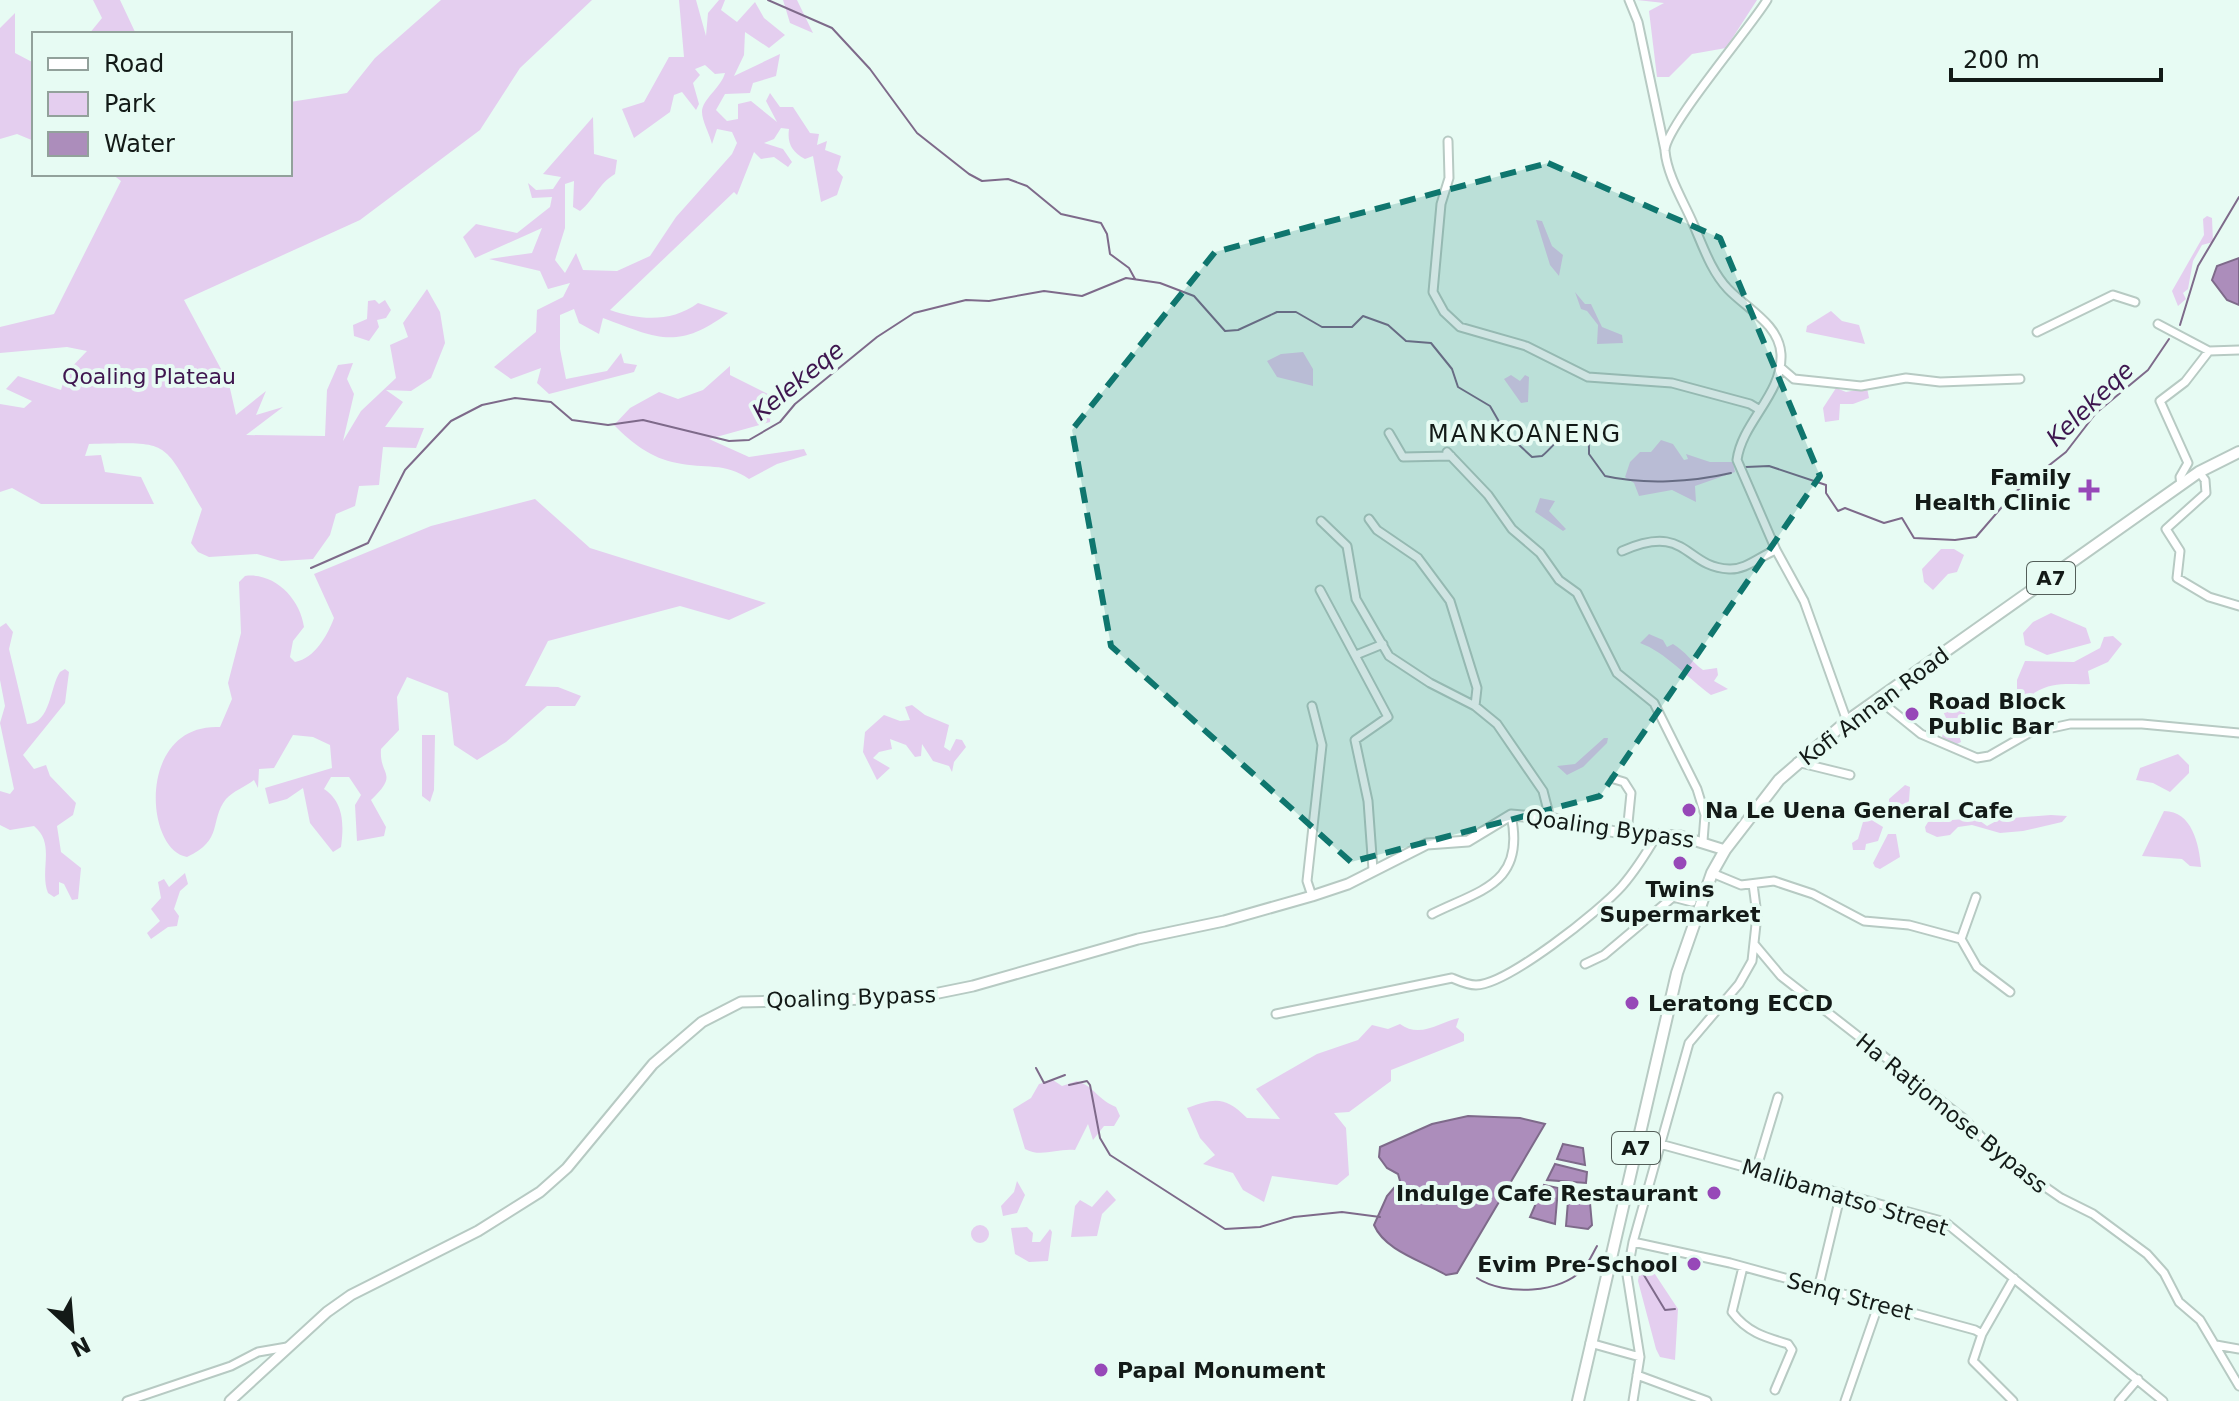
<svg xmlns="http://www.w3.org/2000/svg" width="2239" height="1401" viewBox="0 0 2239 1401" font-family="'DejaVu Sans',sans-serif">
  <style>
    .green { fill: #e4ceef }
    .water { fill: #ac8dbb; stroke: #7e6a8a; stroke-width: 2 }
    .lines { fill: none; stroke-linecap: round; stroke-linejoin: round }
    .stream { stroke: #7e6a8a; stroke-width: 2 }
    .minor-casing { stroke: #b7cac3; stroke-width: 11 }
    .secondary-casing { stroke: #b7cac3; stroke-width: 13 }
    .primary-casing { stroke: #b7cac3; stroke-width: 14 }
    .minor { stroke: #fff; stroke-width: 7 }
    .secondary { stroke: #fff; stroke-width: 9 }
    .primary { stroke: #fff; stroke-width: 10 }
    .marked { fill: #0f766e; fill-opacity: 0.2; stroke: #0f766e; stroke-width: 6; stroke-dasharray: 16 10; stroke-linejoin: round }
    .poi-dot { fill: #9748b8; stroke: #e7fbf3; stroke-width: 3 }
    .labels { text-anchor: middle; stroke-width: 8; stroke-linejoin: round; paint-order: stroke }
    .shield { fill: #e7fbf3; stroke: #535e59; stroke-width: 2 }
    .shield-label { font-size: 20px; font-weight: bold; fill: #131a17 }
    .park-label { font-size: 22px; fill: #3f164f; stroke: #e7fbf3 }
    .poi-label { font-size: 22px; font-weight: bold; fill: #131a17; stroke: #e7fbf3; text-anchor: start }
    .street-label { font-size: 22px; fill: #131a17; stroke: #e7fbf3 }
    .water-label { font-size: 24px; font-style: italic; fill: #3e164f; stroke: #e7fbf3 }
    .neighbourhood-label { font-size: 24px; letter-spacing: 2px; fill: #131a17; stroke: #e7fbf3 }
  </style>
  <rect width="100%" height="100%" fill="#e7fbf3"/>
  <path class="green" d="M93,0H120L136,34H89L102,18Z
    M441,0H592L520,68L480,130L360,220L184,300L229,384L236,415L266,391L256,415L283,407L246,435L325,436L327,390L338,365L353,363L347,379L354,394L343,441L361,411L396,378L390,345L408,337L403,323L427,289L440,312L445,343L431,378L411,391L386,390L403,402L385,427L424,428L416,448L383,447L379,485L359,486L355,506L336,514L330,535L313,559L281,561L257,554L209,557L198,552L191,543L202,509C161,439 172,442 89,444L85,456L101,455L105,472L141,477L154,504H41L12,488L0,492V404L24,408L32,401L6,389L18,376L61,390L66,373L87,351L67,347L0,353V327L54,314L121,181L112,174H290V102L347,93L375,58Z
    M679,0H696L706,36L708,13L719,0H725L721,10L737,22L755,2L764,18L785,35L769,48L745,32L744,55L734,76L780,54L776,76L753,83L750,93L725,94L716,110L727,121L738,119V104L751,101L777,122L766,101L770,93L780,107H793L810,133L819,134L817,145L827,141L825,150L841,156L837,170L843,177L837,195L821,202L813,156L805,159C792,152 787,143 789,129L781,128L774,139L764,143L783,149L792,162L788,167L774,157L761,159L754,152L737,195L734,192L610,310C639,320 671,323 698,303L728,313C677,351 657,338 603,318L599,334L579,323L574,309L560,315V349L566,379L607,371L621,353L624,363L637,365L634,372L549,394L537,383L541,368L511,379L494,367L536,332L537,310L563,297L570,283L548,289L540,271L489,259L532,253L542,228L475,258L463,237L476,224L517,233L550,207L552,197L532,198L528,183L536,190L553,189L561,177L543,174L593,117L594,154L617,160L615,174C598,184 595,199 580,211L573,207L574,181L565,184V228L555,260L565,273L576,253L583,270L617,271L650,256L676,217L732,154L737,143L732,132L717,129L712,144C710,135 702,121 702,112C702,99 721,88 725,73L715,74L705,65L695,69L700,75L693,83L699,104L696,110L682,92L674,95L670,112L634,138L622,109L644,102L669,57H684Z
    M783,0H797L813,33L790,23Z
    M1637,0H1757L1726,48L1692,54L1669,77H1657L1649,11L1664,3Z
    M15,13V53L34,63V141L17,134L0,139V28Z
    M2207,216L2212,218L2213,242L2202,245L2193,261L2188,289L2183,293L2186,299L2178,306L2172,291L2204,235L2203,219Z
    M1536,220L1542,221L1552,246L1563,255L1559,276L1550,265Z
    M1575,292L1585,304H1591L1602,327L1622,335L1623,343L1597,344L1598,325L1587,311L1581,309Z
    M375,300L379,304L385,300L391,310L386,318L377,320L379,327L369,341L354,336L353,325L367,319L368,301Z
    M1831,311L1842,321L1859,325L1865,344L1806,332L1807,326Z
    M1303,352L1313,369V386L1277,377L1267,361L1281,354Z
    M730,366V375L772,396L770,422L709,439L749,457L804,449L807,455L777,464L749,479C725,462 705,469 677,463C651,458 633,444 614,425L630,408L659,392L678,399L703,390Z
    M1511,375L1520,381L1525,375L1529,377L1528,402L1521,403L1504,379Z
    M1836,388L1846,392L1867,388L1869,398L1853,404H1840L1839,420L1825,422L1823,408Z
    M1661,440L1673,444L1684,460L1688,459L1686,454L1710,462H1733L1735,472L1695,486L1696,502L1672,490L1639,496L1634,483L1625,477L1630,462L1640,452H1651Z
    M1540,498L1555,501L1549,511L1566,529L1563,531L1535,512Z
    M535,499L590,548L766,603L729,620L680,606L548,641L525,686L558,687L581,696L575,706H547L506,742L477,760L454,745L448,693L407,677L397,697L399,730L381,749C379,777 400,772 371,800L386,827L384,836L357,841L355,805L361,795L349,777H331L324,789C344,802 344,825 341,847L333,852L310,823L303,788L287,799L269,804L265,788L332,768L330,745L313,737L293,735L274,768L259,769L258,788L254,780C245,787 233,791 226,799C209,821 224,840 187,857C144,850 137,723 220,727L232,699L228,683L241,633L239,582L245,576C274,572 300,598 304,627L293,641L290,657L295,662C315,658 327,636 334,618L314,574L431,526Z
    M1941,549H1954L1964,555L1957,572L1948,574L1933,590L1924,582L1922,569Z
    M2051,613L2086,628L2091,643L2047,655L2025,645L2023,633L2033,622Z
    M6,623L13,632L9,649L27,724C51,724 50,686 60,672L65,669L69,672L65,703L23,755L34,769L46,765L50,776L76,803L73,815L57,826L61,852L81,868L78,899L72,900L64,884L59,882V894L54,897L48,893C39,870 56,844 34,826L10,830L0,825V791L10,794L14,789L0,723L5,706L0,680V627Z
    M1649,634L1663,640L1667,647L1673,644C1686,652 1691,661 1703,670L1717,668L1718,675L1714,681L1728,689L1711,695C1688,678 1665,652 1640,643Z
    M2113,636L2122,644L2108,662L2088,671L2090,684C2068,685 2054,681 2034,693L2028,712L2017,709V680L2025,661L2074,662L2100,648L2104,637Z
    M1959,695L1966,699L1965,715L1988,730L1983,737L1960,722L1956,724L1961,742L1955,745L1942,737L1947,720L1941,707L1946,697L1953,699Z
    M912,705L925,715L949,725L944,747L950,751L956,739L962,740L966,747L954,762L952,772L949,766L933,761L922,744L921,756L915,757L906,745L890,739L892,749L879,752L873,758L890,768L877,780L863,752L865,732L884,715L900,721L910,720L905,707Z
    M422,735H435L434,790L430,802L422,796Z
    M1604,738H1608L1607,743L1583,767L1567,775L1557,766L1575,764Z
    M2178,754L2189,765V773L2170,792L2153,783L2136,780L2140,768Z
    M1905,785L1910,787L1909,801L1896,815L1889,813V799Z
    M2164,811C2192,811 2199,844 2201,867L2190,866L2182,859L2142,856Z
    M2051,815L2067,816L2062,822L2023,831L2000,833L1972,825L1958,827L1950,835L1937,837L1926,832L1925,827L1928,822L1976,818L1987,826L2000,819Z
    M1870,819L1883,827L1878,841L1866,844L1865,850H1853L1852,843L1858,839L1863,822Z
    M1888,834H1896L1900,857L1880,869L1875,867L1873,863Z
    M185,873L188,884L180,891L174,909L179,916L177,926L168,927L151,939L147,933L160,921L151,909L161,898L158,882L164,879L169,887Z
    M1459,1018L1456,1027L1464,1034V1041L1391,1070V1081L1349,1112L1334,1113L1346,1128L1349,1175L1337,1185L1272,1176L1264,1202L1243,1190L1233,1173L1203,1164L1215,1155L1200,1138L1187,1108C1215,1098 1225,1096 1247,1118L1280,1119L1256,1089L1317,1054L1358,1040L1372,1025L1388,1029L1400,1024C1420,1039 1440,1022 1459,1018Z
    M1053,1080L1062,1086L1077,1081C1095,1087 1098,1100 1116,1107L1120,1116L1114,1126H1104L1093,1140L1088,1124L1075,1150C1057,1148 1041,1158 1025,1149L1013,1109L1031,1098L1039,1084Z
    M1017,1181L1025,1195L1017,1213L1003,1216L1001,1206L1014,1192Z
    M1107,1190L1116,1200L1102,1214L1097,1236L1071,1237L1075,1206L1080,1200L1092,1207Z
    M971 1234a9 9 0 1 1 18 0a9 9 0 1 1-18 0Z
    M1027,1227L1033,1233L1032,1242H1040L1050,1229L1052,1232L1048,1261L1029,1262L1015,1254L1011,1228Z
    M1641,1262L1649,1265L1678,1309L1675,1360L1660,1357L1656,1349L1638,1281Z"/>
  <path class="water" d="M2239,258V305L2227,300L2212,280L2217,266Z
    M1468,1116L1520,1118L1545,1124L1457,1273L1446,1275C1423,1261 1385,1251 1374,1225L1387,1196L1400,1181L1398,1174L1387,1168L1379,1157L1380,1147L1432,1124Z
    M1563,1144L1583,1148L1585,1165L1557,1159Z
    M1555,1164L1587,1172L1586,1183L1547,1180Z
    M1544,1185L1558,1188L1555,1224L1530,1217Z
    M1569,1189L1589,1192L1592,1225L1588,1229L1566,1226Z"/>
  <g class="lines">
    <path class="stream" d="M768,0L832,28L870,69L917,133L969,174L982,181L1008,179L1027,186L1061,214L1101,223L1107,234L1110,254L1129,268L1135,279
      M2180,325L2198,266L2239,197
      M1746,467L1769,466L1826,485V493L1838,511L1845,508L1884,523L1902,518L1914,538L1955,540L1976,537L2014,493L2066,452L2096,413L2148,370L2169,339
      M311,568L368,543L405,470L451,421L482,405L515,398L551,402L572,420L608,425L643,420L729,441L749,440L780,422L795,404L877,337L914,313L966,300L989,301L1044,291L1082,296L1126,278L1160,283L1194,296L1225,331L1238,330L1277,312H1296L1322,327H1352L1363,316L1388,325L1406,341L1431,343L1452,369L1458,387L1490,406L1505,432L1532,457L1542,456C1561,441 1590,391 1589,454L1605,476C1645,485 1692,482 1731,473
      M1036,1068L1044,1083L1065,1075
      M1069,1085L1087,1081L1090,1085L1100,1138L1110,1155L1225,1229L1260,1227L1294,1217L1342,1212L1380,1217
      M1633,1257L1665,1310L1675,1309
      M1477,1278C1504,1296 1562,1294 1584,1268C1589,1262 1593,1253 1597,1246"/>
    <defs>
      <path id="minor" d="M1629,0L1638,22L1665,150
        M1767,0C1751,27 1664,128 1665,151C1667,174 1682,199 1691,219C1702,243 1710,270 1728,289C1747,309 1779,324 1781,354C1783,394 1742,422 1737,460L1776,550L1804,601L1847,721
        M1448,141L1449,178L1441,204L1433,292L1444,312L1460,327L1526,346L1588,377L1672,383L1750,404L1760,410
        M2158,324L2209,351L2239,350
        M2037,332L2113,295L2135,302
        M1780,367L1794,379L1861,386L1906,378L1940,382L2020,379
        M1389,433L1403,457L1451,456
        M1447,452L1488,495L1512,529L1540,553L1559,580L1577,593L1617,673L1654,703L1697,789L1705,815L1703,841
        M2199,472L2205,480L2206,493L2166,529L2180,551L2177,578L2209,597L2239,606
        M2181,485L2180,477L2188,463L2160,401L2185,382L2209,351
        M1369,519L1377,530L1418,558L1450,601L1477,688L1475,706
        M1321,521L1347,546L1356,599L1389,656L1430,683L1475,706L1497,724L1543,791L1550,818
        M1622,551C1688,522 1684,567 1729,569C1746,570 1760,556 1776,550
        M1320,590L1388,717L1355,740L1368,801L1373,870
        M1356,655L1383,644
        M1879,700L1921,734L1977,758L1989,756L2029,733L2070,724H2142L2239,733
        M1312,706L1322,745L1307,881L1312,896
        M1797,762L1850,775
        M1614,779L1624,782L1631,793L1627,833
        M1712,873L1741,885L1774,881L1813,894L1864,921L1909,925L1961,939L1977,967L2010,992
        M1432,914C1480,890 1526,884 1511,815
        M1961,939L1976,897
        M1755,945L1781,976L1963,1118L1998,1154L2061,1198L2093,1214L2147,1254L2164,1273L2179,1302L2200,1320L2239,1386
        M1585,964L1604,955L1673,897L1692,902
        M1276,1014L1452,978C1459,981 1468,985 1476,985C1507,985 1601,910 1622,886C1635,871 1647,852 1657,835
        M1660,1144L1945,1222L2163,1401
        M1756,1170L1778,1097
        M1633,1242L1730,1263L1975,1330L1982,1334L1973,1361L2013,1401
        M1743,1267L1732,1312C1747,1332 1764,1337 1788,1344L1792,1350L1775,1390
        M1818,1289L1841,1193
        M1982,1334L2014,1278
        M1590,1343L1640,1357
        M2216,1345L2239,1349
        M1637,1375L1707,1401
        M127,1401L231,1366L258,1352L287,1347
        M1633,1401L1640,1357L1627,1275L1633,1242L1689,1043L1739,984L1752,961L1757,915L1753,884
        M1845,1401L1878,1306
        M2119,1401L2138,1379"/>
      <path id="secondary" d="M230,1401L327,1312L351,1295L478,1231L540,1192L567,1168L653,1064L702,1022L741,1002L914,998L973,986L1138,939L1224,921L1312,896L1348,884L1427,844L1468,841L1511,815L1550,818L1620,833L1680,836L1725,850"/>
      <path id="primary" d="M1578,1401L1677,973L1712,873L1725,850L1779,780L1847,721L2199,472L2239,452"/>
    </defs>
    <use href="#minor" class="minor-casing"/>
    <use href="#secondary" class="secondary-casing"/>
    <use href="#primary" class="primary-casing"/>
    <use href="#minor" class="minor"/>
    <use href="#secondary" class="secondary"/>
    <use href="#primary" class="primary"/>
  </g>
  <path class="marked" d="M1548,163L1720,238L1820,476L1600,796L1351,862L1111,646L1072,430L1215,252Z"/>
  <g class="poi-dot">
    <path d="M2085 478h8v8h8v8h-8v8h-8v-8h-8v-8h8z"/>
    <circle cx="1912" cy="714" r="8"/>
    <circle cx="1689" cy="810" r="8"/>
    <circle cx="1680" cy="863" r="8"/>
    <circle cx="1632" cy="1003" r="8"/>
    <circle cx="1714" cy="1193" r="8"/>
    <circle cx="1694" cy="1264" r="8"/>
    <circle cx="1101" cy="1370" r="8"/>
  </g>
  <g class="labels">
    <g class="shield">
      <rect x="2027" y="562" width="48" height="32" rx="6"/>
      <rect x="1612" y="1132" width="48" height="32" rx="6"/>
    </g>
    <g class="shield-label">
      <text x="2051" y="585">A7</text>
      <text x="1636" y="1155">A7</text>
    </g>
    <g class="park-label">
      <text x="149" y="384">Qoaling Plateau</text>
    </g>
    <g class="poi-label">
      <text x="2071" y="485" text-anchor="end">Family<tspan x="2071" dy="25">Health Clinic</tspan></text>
      <text x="1928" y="709">Road Block<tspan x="1928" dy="25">Public Bar</tspan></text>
      <text x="1705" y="818">Na Le Uena General Cafe</text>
      <text x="1680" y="897" text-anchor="middle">Twins<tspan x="1680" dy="25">Supermarket</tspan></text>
      <text x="1648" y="1011">Leratong ECCD</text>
      <text x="1698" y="1201" text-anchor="end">Indulge Cafe Restaurant</text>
      <text x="1678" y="1272" text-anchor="end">Evim Pre-School</text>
      <text x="1117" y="1378">Papal Monument</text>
    </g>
    <g class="street-label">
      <text transform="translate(1874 706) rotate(-37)" y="8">Kofi Annan Road</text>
      <text transform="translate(1610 828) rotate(8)" y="8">Qoaling Bypass</text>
      <text transform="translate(851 997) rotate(-2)" y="8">Qoaling Bypass</text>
      <text transform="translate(1952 1113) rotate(39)" y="8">Ha Ratjomose Bypass</text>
      <text transform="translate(1845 1197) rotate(17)" y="8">Malibamatso Street</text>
      <text transform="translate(1850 1296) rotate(15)" y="8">Senq Street</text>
    </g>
    <g class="water-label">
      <text transform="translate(798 381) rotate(-39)" y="8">Kelekeqe</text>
      <text transform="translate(2090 404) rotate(-44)" y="8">Kelekeqe</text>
    </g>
    <g class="neighbourhood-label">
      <text x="1525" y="442">MANKOANENG</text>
    </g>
  </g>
  <rect x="32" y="32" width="260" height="144" fill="#e7fbf3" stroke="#92a19b" stroke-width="2"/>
  <rect x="48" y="58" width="40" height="12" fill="#ffffff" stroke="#92a19b" stroke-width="2"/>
  <text x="104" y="72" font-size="24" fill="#131a17">Road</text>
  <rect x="48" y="92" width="40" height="24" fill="#e4ceef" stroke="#92a19b" stroke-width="2"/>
  <text x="104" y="112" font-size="24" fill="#131a17">Park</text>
  <rect x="48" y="132" width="40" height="24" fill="#ac8dbb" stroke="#92a19b" stroke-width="2"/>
  <text x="104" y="152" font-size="24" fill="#131a17">Water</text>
  <g transform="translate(72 1329) rotate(154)" stroke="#e7fbf3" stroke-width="6" paint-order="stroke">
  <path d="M0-6L14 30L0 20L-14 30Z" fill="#131a17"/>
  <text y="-12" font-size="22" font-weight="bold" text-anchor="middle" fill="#131a17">N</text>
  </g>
  <path d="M1951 68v12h210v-12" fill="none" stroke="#131a17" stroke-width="4"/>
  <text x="1963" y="68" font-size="24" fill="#131a17" stroke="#e7fbf3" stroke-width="6" paint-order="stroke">200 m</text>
</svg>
